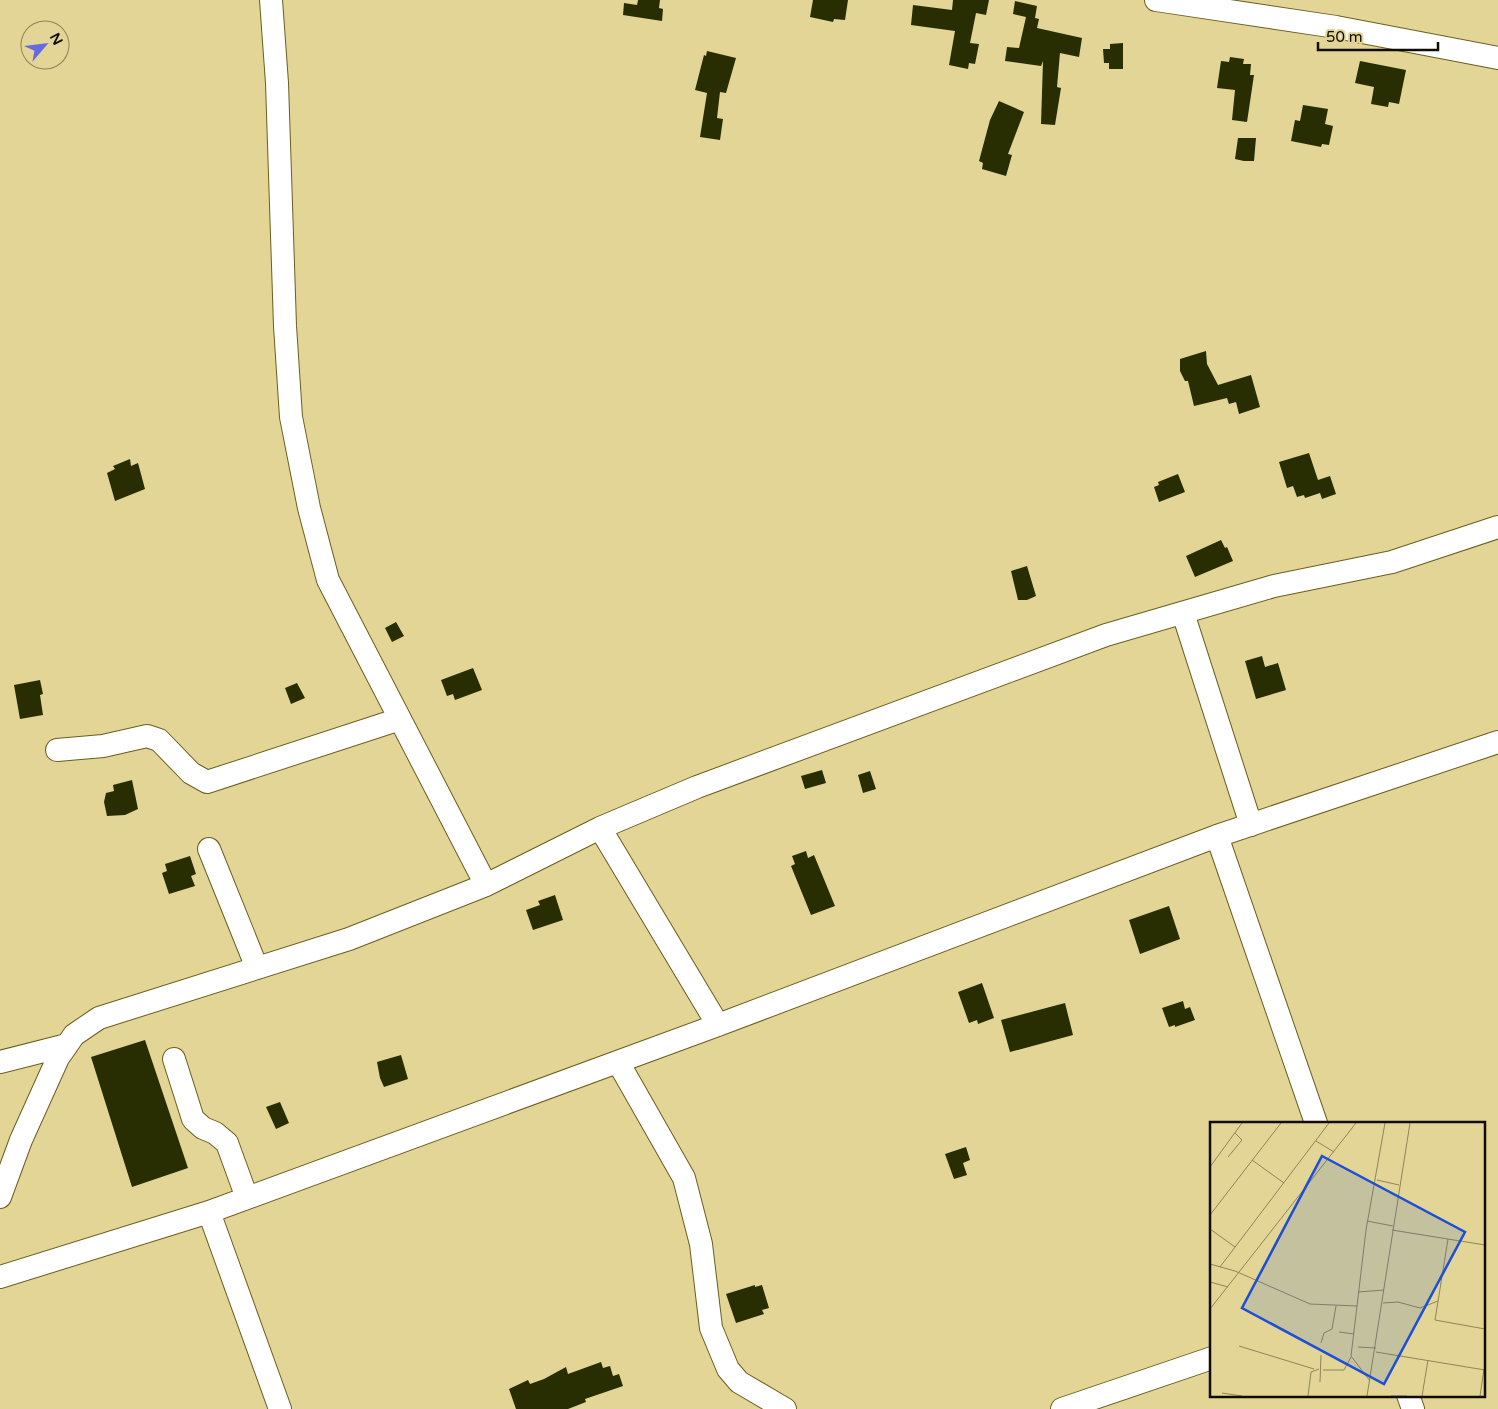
<svg xmlns="http://www.w3.org/2000/svg" width="1498" height="1409" viewBox="0 0 1498 1409" font-family="'Varela Round',sans-serif">
  <style>
    .building { fill: #282e01 }
    .lines { fill: none; stroke-linecap: round; stroke-linejoin: round }
    .minor-casing { stroke: #6b5e20; stroke-width: 24 }
    .minor { stroke: #fff; stroke-width: 22 }
    .inset-road { fill: none; stroke: #8e855a; stroke-width: 1 }
    .view { fill: #1d4ed8; fill-opacity: 0.15; stroke: #1d4ed8; stroke-width: 2.5 }
    .inset-edge { fill: none; stroke: #110c00; stroke-width: 2.5 }
  </style>
  <rect width="100%" height="100%" fill="#e2d596"/>
  <path class="building" d="M638,0H660L659,8L663,9L662,21L623,15L624,3L637,5Z
    M813,0H848L845,20L834,19L833,22L810,17Z
    M953,0H989L986,15L976,13L970,43L979,44L975,64L969,63L968,69L949,65L955,31L911,25L913,5L952,10Z
    M1015,1L1037,6L1035,18L1039,19L1037,28L1082,38L1079,57L1060,53L1057,87L1061,88L1055,125L1041,124L1043,61L1041,66L1005,61L1007,47L1019,48L1026,17L1013,14Z
    M1123,43V69H1109V63H1104L1103,49H1110V44Z
    M707,51L736,58L726,93L720,92L717,118L723,119L720,140L700,137L707,93L695,90L704,55L706,56Z
    M1230,57L1244,59L1243,64H1251L1250,75H1254L1247,122L1232,120L1235,90L1217,88L1221,61L1229,62Z
    M1360,61L1406,70L1399,104L1389,102L1388,107L1371,104L1374,87L1355,83Z
    M999,101L1024,112L1008,154L1012,155L1006,176L982,169L983,163L979,161L990,120Z
    M1303,105L1328,109L1325,124L1333,126L1329,145L1322,144L1321,147L1291,141L1295,120L1300,121Z
    M1238,138H1256L1254,161H1244L1235,159Z
    M1206,351L1207,364L1218,385L1251,375L1260,407L1239,414L1236,402L1229,404L1227,398L1194,406L1188,381H1185L1180,371V359Z
    M1309,453L1318,480L1330,476L1336,494L1322,499L1320,493L1305,498L1304,495L1297,497L1293,486L1287,488L1279,462Z
    M130,459L131,466L138,463L145,489L115,501L107,473L115,469L113,466Z
    M1178,474L1185,492L1159,502L1154,487L1159,485L1158,482Z
    M1221,540L1225,548L1227,547L1233,561L1195,577L1186,556Z
    M1027,566L1036,596L1027,600H1018L1011,571Z
    M396,622L404,636L392,642L385,628Z
    M1262,656L1265,667L1278,663L1286,690L1256,699L1245,661Z
    M473,668L482,690L455,700L453,694L447,696L441,680Z
    M40,680L43,694L40,695L43,715L20,719L14,685Z
    M297,683L305,698L291,704L285,688Z
    M822,770L826,783L805,789L801,776Z
    M870,771L876,789L863,793L858,775Z
    M132,780L138,809L125,815L107,816L104,802L106,793L114,791L113,785Z
    M806,851L808,858L814,855L835,906L811,915L791,866L795,864L792,856Z
    M190,856L196,874L191,876L195,886L169,894L162,873L167,871L165,864Z
    M555,895L563,920L533,930L526,910L540,905L538,901Z
    M1169,906L1180,939L1140,954L1129,920Z
    M982,983L994,1018L978,1024L977,1020L969,1023L958,992Z
    M1183,1001L1185,1009L1190,1007L1195,1020L1175,1027V1025L1169,1027L1162,1008Z
    M1065,1003L1073,1035L1010,1052L1001,1020Z
    M145,1040L188,1168L132,1187L91,1057Z
    M401,1055L408,1079L384,1087L380,1078L377,1062Z
    M280,1102L289,1123L276,1129L266,1107Z
    M966,1147L970,1160L963,1163L967,1175L954,1179L945,1154Z
    M755,1285V1287L762,1285L769,1308L762,1310L764,1314L736,1323L726,1294Z
    M601,1362L603,1368L610,1366L613,1376L619,1374L623,1386L585,1399L586,1402L568,1409H516L509,1389L528,1380L530,1384L544,1379L566,1367L568,1374Z"/>
  <g class="lines">
    <defs>
      <path id="minor" d="M271,0L277,83L285,326L291,417L309,508L328,580L486,885L600,828L697,787L1106,635L1274,586L1392,562L1498,527
        M1156,0L1336,27L1498,58
        M1183,613L1251,825
        M57,750L103,746L147,736L159,740L191,773L207,782L400,719
        M600,828L718,1025
        M1217,836L1316,1123
        M209,849L257,968
        M174,1059L193,1119L203,1128L215,1133L227,1143L247,1198
        M0,1062L67,1045
        M618,1062L684,1178L701,1244L711,1328L728,1369L739,1382L785,1409
        M0,1197L21,1140L58,1058L74,1035L99,1018L349,939L486,885
        M209,1212L280,1409
        M0,1277L209,1212L718,1025L1217,836L1498,742
        M1408,1395L1413,1409
        M1062,1409L1212,1358"/>
    </defs>
    <use href="#minor" class="minor-casing"/>
    <use href="#minor" class="minor"/>
  </g>
  <g transform="translate(1210 1122)">
    <rect width="275" height="275" fill="#e2d596"/>
    <path class="inset-road" d="M106,19L124,30M18,35L32,18L25,11M42,38L74,61M0,45L32,1M167,58L189,63M0,93L71,1M157,99L183,104M0,107L25,125M182,108L275,123M238,117L225,198L275,207M275,129V145M0,142L25,149L100,182L147,184L156,108L175,1M10,145L119,1M0,160L18,165M148,170L174,168M173,181L188,180L210,186L228,179M147,184L141,234L160,259M0,187L146,1M129,210L144,212M111,221L114,211L122,207L126,184M29,224L104,247M148,225L166,226M166,230L275,248M113,248H134L141,235M110,260L111,233M12,271L32,274M98,274L101,250L109,247M157,274L200,1M181,274H197M212,274L218,238M270,274L274,247"/>
    <path class="view" d="M112,34L255,110L174,262L32,186Z"/>
    <rect width="275" height="275" class="inset-edge"/>
  </g>
  <g transform="translate(45 45) rotate(62)"><circle r="24" fill="#e2d596" stroke="#8e855a"/>
  <path d="M0-4L9 19L0 12L-9 19Z" fill="#6569e2"/>
  <text y="-8" font-size="14" font-weight="bold" text-anchor="middle" fill="#110c00">N</text>
  </g>
  <path d="M1318 42v8h120v-8" fill="none" stroke="#110c00" stroke-width="2.5"/>
  <text x="1326" y="42" font-size="15" fill="#110c00" stroke="#e2d596" stroke-width="4" paint-order="stroke">50 m</text>
</svg>
